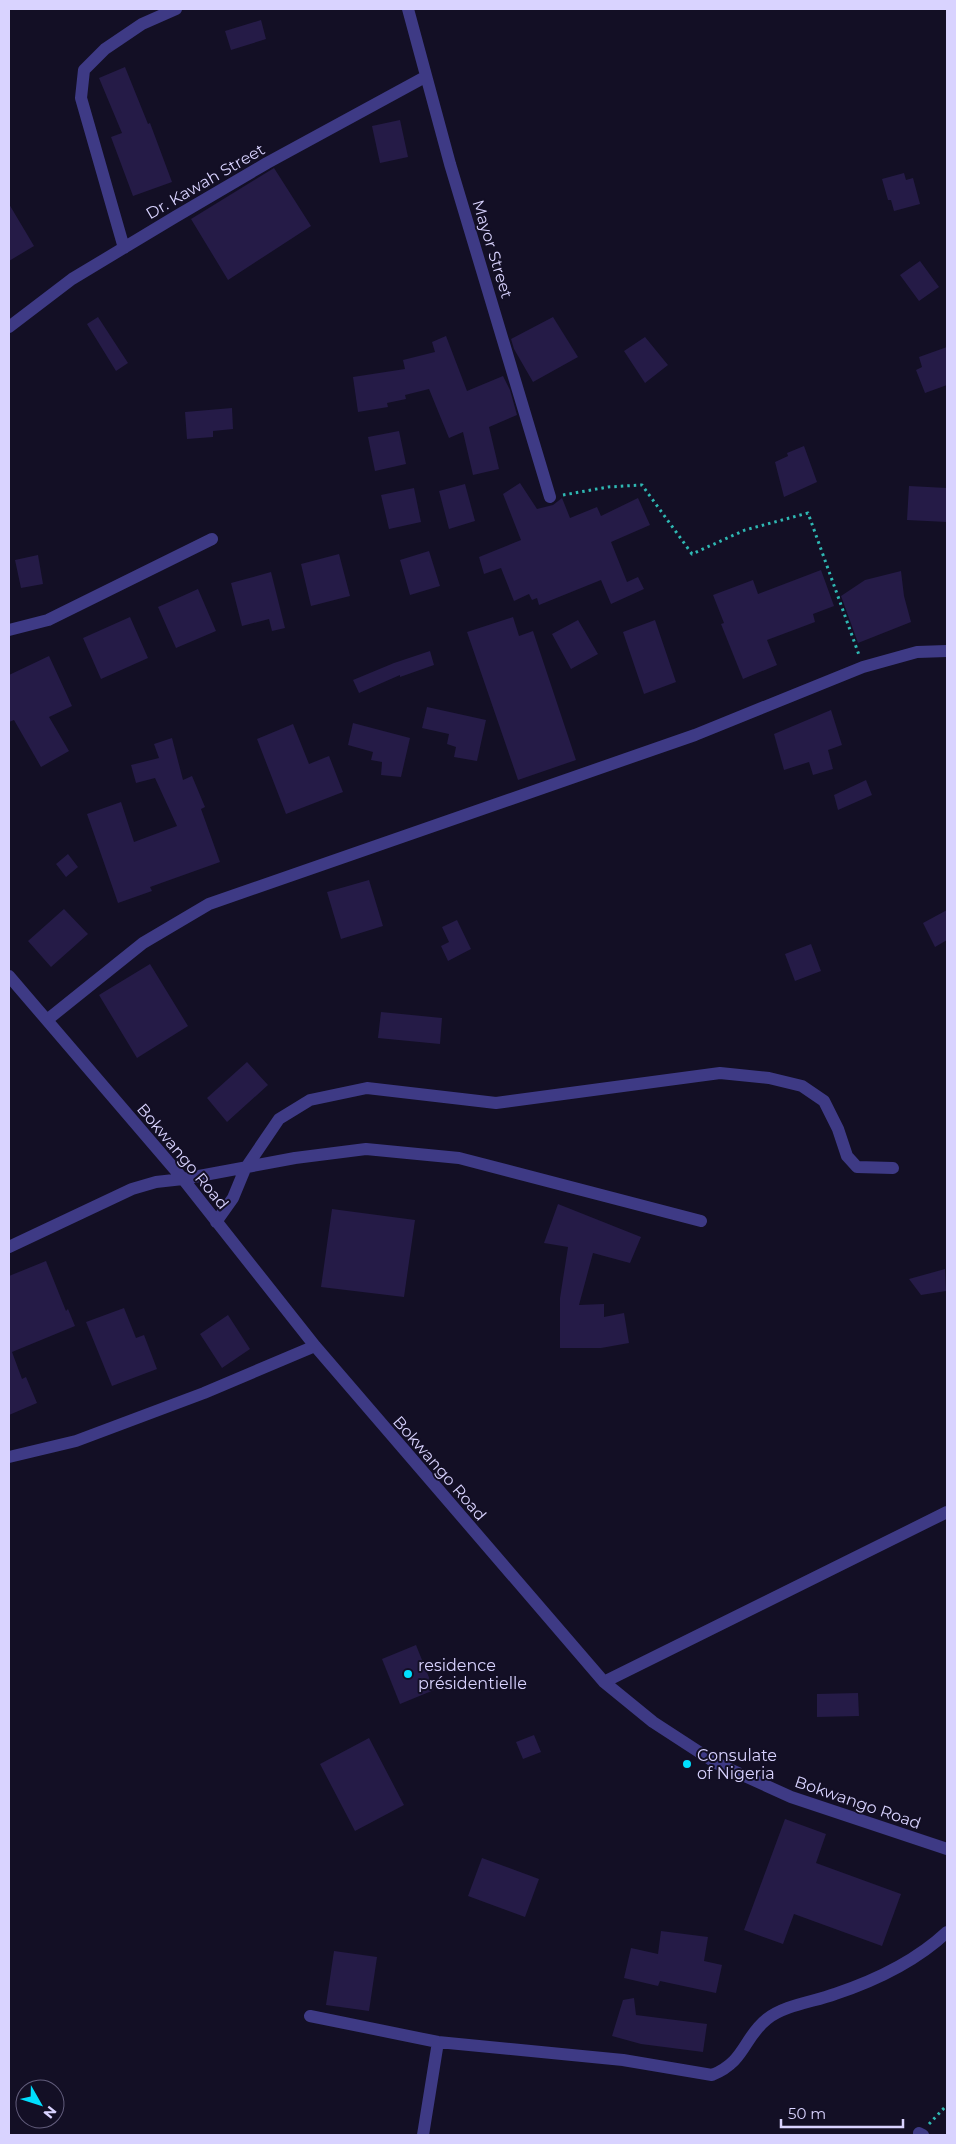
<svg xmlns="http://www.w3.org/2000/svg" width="956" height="2144" viewBox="0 0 956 2144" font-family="Montserrat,sans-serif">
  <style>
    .building { fill: #251b47 }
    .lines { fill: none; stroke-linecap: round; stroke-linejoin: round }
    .path { stroke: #2fb8b3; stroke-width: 3; stroke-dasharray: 2.5 4; stroke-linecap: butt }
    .minor { stroke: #3e3a85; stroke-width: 12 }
    .poi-dot { fill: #00dffe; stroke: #130f25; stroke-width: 2 }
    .labels { text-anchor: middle; stroke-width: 4; stroke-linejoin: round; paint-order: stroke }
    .street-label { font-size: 16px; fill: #d9d3ff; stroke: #130f25 }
    .poi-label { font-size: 16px; fill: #d9d3ff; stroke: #130f25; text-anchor: start }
  </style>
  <rect width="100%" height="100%" fill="#130f25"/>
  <path class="building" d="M261,20L266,39L231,50L225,31Z
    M125,67L148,124L150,123L172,182L133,196L111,137L122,133L99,78Z
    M400,120L408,157L380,163L372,126Z
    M274,168L311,226L228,280L191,219Z
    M904,173L906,180L913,178L920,204L894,211L891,200H888L882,179Z
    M9,204L34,246L9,261Z
    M920,261L939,287L919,301L900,275Z
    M98,317L128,363L116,371L87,324Z
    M553,317L578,357L533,382L514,349L511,339Z
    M446,336L467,391L503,376L510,390L517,415L489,427L499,469L473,475L463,432L449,438L429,389L405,395L406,399L387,403L388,407L358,412L353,377L405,369L403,360L435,352L432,342Z
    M645,337L668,365L645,383L624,351Z
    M947,347V385L925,393L916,370L922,367L919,357Z
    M232,408L233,429L213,431V437L187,439L185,412Z
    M399,431L406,464L375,471L368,437Z
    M804,446L817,482L784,497L775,462L788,456L787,453Z
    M520,483L537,509L553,505L562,498L570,518L597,507L601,516L638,498L650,525L611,542L627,582L638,577L644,589L611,604L601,580L539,605L537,598L532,600L529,594L514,601L501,568L484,574L479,557L521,540L503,494Z
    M465,484L475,521L449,529L439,491Z
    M909,486L947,488V522L907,520Z
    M414,488L421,522L389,529L381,495Z
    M429,551L440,586L410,595L400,560Z
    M339,554L350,596L311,606L301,564Z
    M38,555L43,584L21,588L15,560Z
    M821,570L834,606L813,614L815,622L767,640L777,665L743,679L721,624L724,623L713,595L753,580L758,594Z
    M901,571L904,596L911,622L858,643L841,596L865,580Z
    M271,572L285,628L272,631L269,619L242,626L231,583Z
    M198,589L216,631L176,648L158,607Z
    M130,617L148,658L101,679L83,638Z
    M513,617L519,636L533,631L576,760L518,780L467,632Z
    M578,620L598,654L571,669L552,634Z
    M655,620L676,682L644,694L623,632Z
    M430,651L434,665L400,677V675L359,693L353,680L394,663Z
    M49,656L72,706L49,717L69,751L41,767L14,720L9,722V675Z
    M427,707L486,720L477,761L454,757L456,747L447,744L449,734L422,728Z
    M831,710L842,745L828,750L833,769L813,775L809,762L784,770L774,734Z
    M353,723L410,738L401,777L381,775L382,762L371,760L373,752L348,745Z
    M293,724L309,764L329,756L343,792L286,814L257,739Z
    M172,738L183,780L192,776L205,807L201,809L220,862L150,887L152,891L118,903L87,814L121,802L134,842L177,826L155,778L136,783L131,765L159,758L154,744Z
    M866,780L872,795L838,810L834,795Z
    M68,854L78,867L66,877L56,864Z
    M369,880L383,926L341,939L327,892Z
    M64,909L88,934L51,967L28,941Z
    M947,910V940L935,947L923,923Z
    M457,920L471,949L448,961L441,946L449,942L442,927Z
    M811,944L821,971L795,981L785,954Z
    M150,964L188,1026L137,1058L99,995Z
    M381,1012L442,1018L440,1044L378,1038Z
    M247,1062L268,1085L227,1122L207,1098Z
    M558,1204L641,1237L630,1263L593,1253L579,1305L604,1304V1317L624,1313L629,1343L601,1348H560V1298L568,1247L544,1243Z
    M332,1209L415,1220L404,1297L321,1287Z
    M46,1261L66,1311L68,1309L75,1326L12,1352L22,1379L26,1377L37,1403L9,1415V1276Z
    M945,1269L946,1291L921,1295L909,1279Z
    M124,1308L136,1338L144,1335L157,1369L112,1386L86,1322Z
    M228,1315L250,1349L222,1368L200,1334Z
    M416,1645L434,1690L400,1704L382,1659Z
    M858,1693L859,1716L817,1717V1694Z
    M534,1735L541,1752L523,1759L516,1742Z
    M369,1738L404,1805L355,1831L320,1764Z
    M785,1819L826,1834L816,1863L901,1894L882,1946L794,1914L783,1944L744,1930Z
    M482,1858L539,1879L525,1917L468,1896Z
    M661,1931L708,1937L704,1961L722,1965L716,1993L660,1981L658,1986L624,1978L631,1948L658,1954Z
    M334,1951L377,1957L369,2011L326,2005Z
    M634,1998L636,2015L707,2024L703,2052L641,2044L612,2036L623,2000Z"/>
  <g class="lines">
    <path class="path" d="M563,495L608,487L642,485L692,554L745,530L808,513L859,655
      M929,2124L947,2105"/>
    <path class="minor" d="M408,9L450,164L550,497
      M124,248L81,98L84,70L105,49L142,24L176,9
      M9,327L72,279L175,217L267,163L425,77
      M9,630L48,620L212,539
      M9,976L183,1179L315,1346L604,1682L653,1722L716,1763L791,1797L947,1849
      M47,1020L143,943L209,904L695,735L863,667L917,652L947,651
      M216,1222L233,1198L245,1169L279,1119L310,1100L367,1088L496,1103L720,1073L769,1078L802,1086L824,1101L838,1129L847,1156L857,1167L893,1168
      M9,1247L132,1189L156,1182L183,1179L295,1158L366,1149L459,1158L701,1221
      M9,1457L76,1441L204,1393L315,1346
      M604,1682L947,1512
      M310,2016L438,2042L623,2060L712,2075C746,2061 743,2038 767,2019C785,2005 813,2002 835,1994C874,1981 916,1961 947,1932
      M919,2133L923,2135
      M423,2135L438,2042"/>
  </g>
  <g class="poi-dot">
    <circle cx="408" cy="1674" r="5"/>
    <circle cx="687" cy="1764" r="5"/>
  </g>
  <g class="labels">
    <g class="street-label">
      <text transform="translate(205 181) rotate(-30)" y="6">Dr. Kawah Street</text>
      <text transform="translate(493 249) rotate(73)" y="6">Mayor Street</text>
      <text transform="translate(183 1156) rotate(50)" y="6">Bokwango Road</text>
      <text transform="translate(440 1468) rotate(49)" y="6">Bokwango Road</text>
      <text transform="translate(858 1802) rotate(19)" y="6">Bokwango Road</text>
    </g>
    <g class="poi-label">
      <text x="418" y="1671">residence<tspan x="418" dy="18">présidentielle</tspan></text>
      <text x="697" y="1761">Consulate<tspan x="697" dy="18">of Nigeria</tspan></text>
    </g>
  </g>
  <rect width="956" height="2144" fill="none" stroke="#d9d3ff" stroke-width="20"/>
  <g transform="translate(40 2104) rotate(129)"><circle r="24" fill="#130f25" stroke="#625d7c"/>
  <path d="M0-4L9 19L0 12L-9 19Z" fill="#00dffe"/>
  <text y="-8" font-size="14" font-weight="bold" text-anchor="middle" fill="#d9d3ff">N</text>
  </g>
  <path d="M781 2119v8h122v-8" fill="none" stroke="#d9d3ff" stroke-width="2.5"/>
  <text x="788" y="2119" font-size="15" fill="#d9d3ff" stroke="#130f25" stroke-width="4" paint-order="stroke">50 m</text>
</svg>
